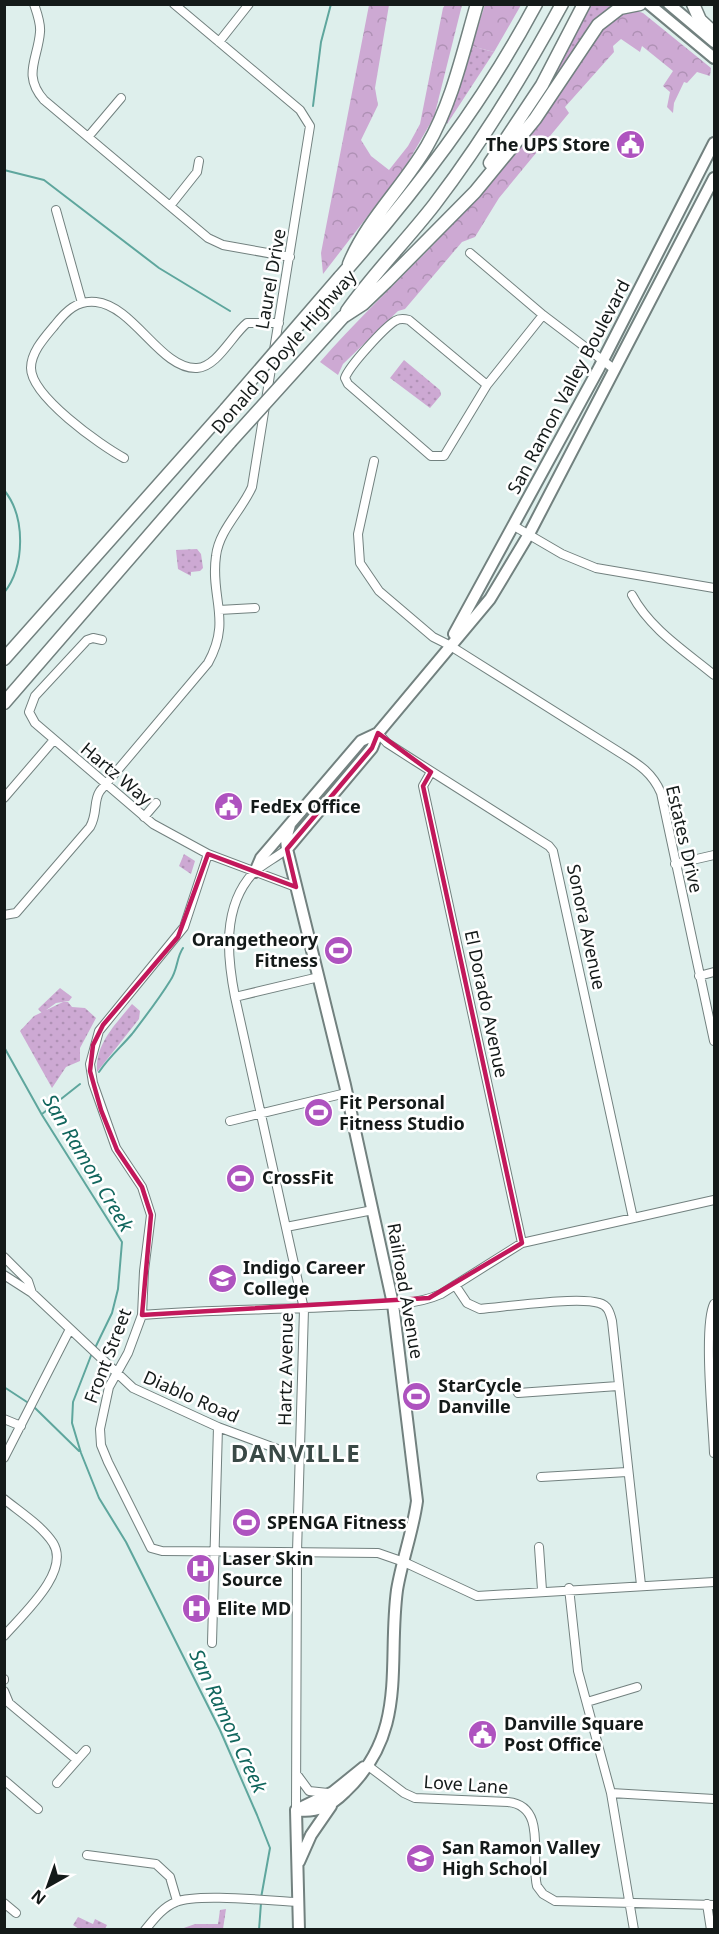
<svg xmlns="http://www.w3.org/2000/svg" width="719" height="1934" viewBox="0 0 719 1934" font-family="'Noto Sans',sans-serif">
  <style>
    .green { fill: url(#green-dots) }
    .forest { fill: url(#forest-crowns) }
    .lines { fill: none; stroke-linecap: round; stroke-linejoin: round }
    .stream { stroke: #5ea69d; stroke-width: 2 }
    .minor-casing { stroke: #72817f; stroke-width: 10 }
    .major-casing { stroke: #72817f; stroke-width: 14 }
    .highway-casing { stroke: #72817f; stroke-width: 15 }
    .minor { stroke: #fff; stroke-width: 8 }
    .major { stroke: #fff; stroke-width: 10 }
    .highway { stroke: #fff; stroke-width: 12 }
    .highway-bridge-casing { stroke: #72817f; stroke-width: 15; stroke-linecap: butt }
    .highway-bridge { stroke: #fff; stroke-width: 12 }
    .marked { fill: none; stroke: #c2185b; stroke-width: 4.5; stroke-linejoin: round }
    .labels { text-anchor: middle; stroke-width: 5; stroke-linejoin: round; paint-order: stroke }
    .poi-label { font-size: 18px; font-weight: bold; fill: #141a19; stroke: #fff; text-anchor: start }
    .street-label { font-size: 18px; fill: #141a19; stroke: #fff }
    .water-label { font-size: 20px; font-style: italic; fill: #11665d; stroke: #fff }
    .district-label { font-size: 24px; font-weight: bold; letter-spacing: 1.5px; fill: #3a4946; stroke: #fff }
  </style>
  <defs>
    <pattern id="green-dots" width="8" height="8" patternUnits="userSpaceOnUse" patternTransform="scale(1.5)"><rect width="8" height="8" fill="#cda9d3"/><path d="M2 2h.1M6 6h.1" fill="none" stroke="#af91b5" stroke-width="1.8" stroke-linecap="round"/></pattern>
    <pattern id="forest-crowns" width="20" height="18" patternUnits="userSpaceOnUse" patternTransform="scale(1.5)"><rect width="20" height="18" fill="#cda9d3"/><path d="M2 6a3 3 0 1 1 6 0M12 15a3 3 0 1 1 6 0" fill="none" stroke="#af91b5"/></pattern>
  </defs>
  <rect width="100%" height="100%" fill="#deefec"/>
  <path class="green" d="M589,5H613L598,17L540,100Z
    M471,46L494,52L447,124L446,121Z
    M404,360L440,390L441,395L430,408L390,378Z
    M197,549L201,554L203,568L200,571L191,572V576L178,569L176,550Z
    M184,854L195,861L191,874L179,866Z
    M60,988L72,997L69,1001L56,1003L42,1013L38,1009Z
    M63,1002H68L72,1007L85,1008L96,1018L80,1048V1061L66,1067L52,1088L20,1031L34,1016Z
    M132,1004L140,1011L139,1019L97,1072C95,1044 115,1025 132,1004Z
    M226,1909L223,1929H181L195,1924H218L220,1910Z
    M78,1917L93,1924L95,1919L107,1925L105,1929H79L73,1925Z"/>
  <path class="forest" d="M369,5H389L375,88L378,105L361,140L371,156L389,170L408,146L420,124L443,8L445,5H462L434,117L404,169L323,274L321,253L325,232Z
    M485,5H521L494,52L471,46Z
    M634,10L643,13L711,68L710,76L697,72L687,83L684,82L674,103L673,113L667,107L670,92L663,86L673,71L642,46L640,52L621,39L613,46L614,52L565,107L569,113L499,198L475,237L462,242L405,309L398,311L343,364L338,375L320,362C376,298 442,242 495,176C531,131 563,82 597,35L614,17Z"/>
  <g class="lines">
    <path class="stream" d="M313,106L321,42L331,4
      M4,170L44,180L159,268L230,311
      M4,490C26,517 25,566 4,593
      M4,1047L42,1115L122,1242L118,1289L112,1313L95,1348
      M99,1072C109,1057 121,1047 132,1034C145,1017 159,999 170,981C178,970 176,958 183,948
      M42,1114L80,1084
      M92,1353L73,1402L72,1423L81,1453L99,1498L126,1542L220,1730L257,1815L270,1848L261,1898
      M4,1387L30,1404
      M34,1407L79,1451
      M259,1930L261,1903"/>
    <defs>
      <path id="minor" d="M34,4C37,13 41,23 40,32C38,59 22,75 44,100L208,238L223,245L290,257
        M219,42L249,4
        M88,137L121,98
        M170,206L197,172L199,161
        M56,210L82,303
        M470,253L543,315L614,369
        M487,385L409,320C405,319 400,318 395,321C384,328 349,366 345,378L348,384L431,456H444L487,385L543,315
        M124,458C100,445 31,396 31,368C31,352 45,337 55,325C66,311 77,300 96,302C134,306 161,370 197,368C217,367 232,335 247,323H279
        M374,461L358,534L360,563L379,591L433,637L449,645L619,752C638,764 652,772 661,793L714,1041
        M514,526L562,554L596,568L714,588
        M632,595C650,629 685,651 714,675
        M219,610L255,608
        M102,640L93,638L87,640L35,696L29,712L35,723L153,824L208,854L296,887
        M378,733L387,743L415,761L549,846L553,851L633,1218
        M431,772L423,786L522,1243
        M4,798L53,741
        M144,817L156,803
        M287,849C277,857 260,866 253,873C222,907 227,956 235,997L304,1309L297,1552L296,1810
        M208,854L184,927L99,1031L90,1064L93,1083L116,1148L142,1187L151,1215L144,1271L142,1315L128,1353L109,1387L100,1429L101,1445L108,1462L151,1548L162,1551L378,1553L404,1562L477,1596L714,1582
        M675,864L714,855
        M4,915L16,913L90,827C98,813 93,801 100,791L208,663C232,620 210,598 216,556C219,530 242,510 252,487L310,126L300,110L174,4
        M699,976L714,972
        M235,997L319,977
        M230,1121L346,1093
        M286,1227L373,1210
        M4,1257L28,1281L32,1293
        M4,1275L32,1293L133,1388L218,1427L299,1457
        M455,1285L467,1303L480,1309C505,1307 578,1296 599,1303C608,1305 610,1313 612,1321L641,1585
        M714,1304C703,1326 713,1425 714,1453
        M142,1315C211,1309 281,1310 350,1306C380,1305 414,1306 441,1294L522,1243L714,1200
        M518,1393L618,1386
        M4,1419L21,1426
        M4,1458L70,1329
        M541,1477L627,1472
        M4,1499C20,1512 42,1526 53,1543C71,1572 22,1615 4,1636
        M539,1547L542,1590
        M569,1588L578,1671L611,1793L634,1930
        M212,1643L218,1427
        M4,1679V1680
        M4,1691L9,1703L77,1760
        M587,1702L637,1687
        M367,1765L404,1793L415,1798L508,1802C548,1806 530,1859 537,1886L543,1894L555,1901L714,1905
        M298,1776L309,1791L328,1793
        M4,1780L38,1809
        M57,1783L86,1750
        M611,1793L714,1799
        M87,1855L156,1864L170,1877L177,1901
        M4,1903L16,1913
        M707,1904L711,1930
        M145,1930C154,1919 163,1907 176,1902C197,1893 272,1901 298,1902"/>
      <path id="major" d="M649,4L714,58
        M669,4L714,42
        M454,634L599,368L714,143
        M290,825L286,839L287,849L345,1085L393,1304L417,1501C413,1531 402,1560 397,1590C387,1665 409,1732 345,1792C331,1806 317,1813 296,1810
        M287,849L372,748L378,733L490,599L529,534L714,178
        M255,872L261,858L361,741L378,733
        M296,1810L299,1930
        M296,1810L333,1792L364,1767
        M299,1862L311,1835L331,1806"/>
      <path id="highway" d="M693,4L700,20L714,33
        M490,163L542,85L584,4
        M349,264C367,220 403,187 427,146C452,103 463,52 477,4
        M340,277C415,192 482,105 536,4
        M347,311C373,274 406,241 434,205C482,142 524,74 562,4
        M343,317L363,304L386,282L475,192L535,119L598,25L620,8L640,4
        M4,659L226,409
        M4,703L230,442"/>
    </defs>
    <use href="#minor" class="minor-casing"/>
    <use href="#major" class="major-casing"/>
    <use href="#highway" class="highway-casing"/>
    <use href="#minor" class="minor"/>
    <use href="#major" class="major"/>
    <use href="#highway" class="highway"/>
    <defs>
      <path id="highway-bridge" d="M226,409L340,277
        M230,442L343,317"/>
    </defs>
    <use href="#highway-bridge" class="highway-bridge-casing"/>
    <use href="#highway-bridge" class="highway-bridge"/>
  </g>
  <path class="marked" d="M378,733L431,772L423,786L522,1243L429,1298L142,1315L151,1215L142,1187L117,1150L101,1110L90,1071L93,1045L103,1025L178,937L208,854L296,887L287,849L372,748Z"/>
  <defs>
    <symbol id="civic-disc" viewBox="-11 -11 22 22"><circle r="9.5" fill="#ae53bf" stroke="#fff"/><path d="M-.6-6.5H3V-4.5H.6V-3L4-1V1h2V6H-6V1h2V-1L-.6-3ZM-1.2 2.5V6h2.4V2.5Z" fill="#fff"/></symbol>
    <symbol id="stadium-disc" viewBox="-11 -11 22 22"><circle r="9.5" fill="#ae53bf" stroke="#fff"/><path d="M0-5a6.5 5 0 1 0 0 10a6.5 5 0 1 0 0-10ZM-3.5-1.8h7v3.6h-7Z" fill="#fff"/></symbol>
    <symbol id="university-disc" viewBox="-11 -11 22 22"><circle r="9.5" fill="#ae53bf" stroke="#fff"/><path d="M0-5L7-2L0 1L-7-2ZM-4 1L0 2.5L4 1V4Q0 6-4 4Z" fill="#fff"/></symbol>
    <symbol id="hospital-disc" viewBox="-11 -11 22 22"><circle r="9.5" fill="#ae53bf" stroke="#fff"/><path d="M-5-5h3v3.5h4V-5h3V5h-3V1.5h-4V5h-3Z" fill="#fff"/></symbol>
    <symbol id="school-disc" viewBox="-11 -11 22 22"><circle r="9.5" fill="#ae53bf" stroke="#fff"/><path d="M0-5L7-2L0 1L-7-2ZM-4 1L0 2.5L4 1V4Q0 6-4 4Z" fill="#fff"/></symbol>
  </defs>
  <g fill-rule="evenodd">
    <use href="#civic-disc" x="614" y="128" width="33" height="33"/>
    <use href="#civic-disc" x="212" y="790" width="33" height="33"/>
    <use href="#stadium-disc" x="322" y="934" width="33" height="33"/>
    <use href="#stadium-disc" x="302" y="1096" width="33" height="33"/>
    <use href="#stadium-disc" x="224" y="1162" width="33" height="33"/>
    <use href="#university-disc" x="206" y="1262" width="33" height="33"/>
    <use href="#stadium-disc" x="400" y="1380" width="33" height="33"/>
    <use href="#stadium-disc" x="230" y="1506" width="33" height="33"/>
    <use href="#hospital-disc" x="184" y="1552" width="33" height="33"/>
    <use href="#hospital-disc" x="180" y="1592" width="33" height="33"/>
    <use href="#civic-disc" x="466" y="1718" width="33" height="33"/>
    <use href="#school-disc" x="404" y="1842" width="33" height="33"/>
  </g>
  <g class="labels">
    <g class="poi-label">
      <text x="610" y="151" text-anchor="end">The UPS Store</text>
      <text x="250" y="813">FedEx Office</text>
      <text x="318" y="946" text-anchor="end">Orangetheory<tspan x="318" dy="21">Fitness</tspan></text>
      <text x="339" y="1109">Fit Personal<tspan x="339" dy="21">Fitness Studio</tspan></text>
      <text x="262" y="1184">CrossFit</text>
      <text x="243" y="1274">Indigo Career<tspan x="243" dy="21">College</tspan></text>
      <text x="438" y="1392">StarCycle<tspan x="438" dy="21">Danville</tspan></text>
      <text x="267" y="1529">SPENGA Fitness</text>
      <text x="222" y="1565">Laser Skin<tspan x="222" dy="21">Source</tspan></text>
      <text x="217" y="1615">Elite MD</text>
      <text x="504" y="1730">Danville Square<tspan x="504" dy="21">Post Office</tspan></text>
      <text x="442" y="1854">San Ramon Valley<tspan x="442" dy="21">High School</tspan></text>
    </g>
    <g class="street-label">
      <text transform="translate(271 279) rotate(-80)" y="6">Laurel Drive</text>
      <text transform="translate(284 352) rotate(-49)" y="6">Donald D Doyle Highway</text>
      <text transform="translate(569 387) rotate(-62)" y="6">San Ramon Valley Boulevard</text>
      <text transform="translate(116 774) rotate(40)" y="6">Hartz Way</text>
      <text transform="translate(684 839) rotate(77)" y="6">Estates Drive</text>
      <text transform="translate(586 927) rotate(78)" y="6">Sonora Avenue</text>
      <text transform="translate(486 1004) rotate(78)" y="6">El Dorado Avenue</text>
      <text transform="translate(405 1291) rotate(80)" y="6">Railroad Avenue</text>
      <text transform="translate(108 1356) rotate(-69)" y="6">Front Street</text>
      <text transform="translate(286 1369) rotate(-89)" y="6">Hartz Avenue</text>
      <text transform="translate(191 1397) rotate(24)" y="6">Diablo Road</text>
      <text transform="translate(466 1785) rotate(4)" y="6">Love Lane</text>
    </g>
    <g class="water-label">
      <text transform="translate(88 1163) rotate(59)" y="7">San Ramon Creek</text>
      <text transform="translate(228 1721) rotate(65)" y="7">San Ramon Creek</text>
    </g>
    <g class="district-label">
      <text x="296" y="1462">DANVILLE</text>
    </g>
  </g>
  <rect width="719" height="1934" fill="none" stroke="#141a19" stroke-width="12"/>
  <g transform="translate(48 1886) rotate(220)" stroke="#ffffff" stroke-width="4.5" paint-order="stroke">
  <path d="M0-4.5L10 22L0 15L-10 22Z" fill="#141a19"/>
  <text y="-9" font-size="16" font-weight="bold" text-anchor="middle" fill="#141a19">N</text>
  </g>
</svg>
